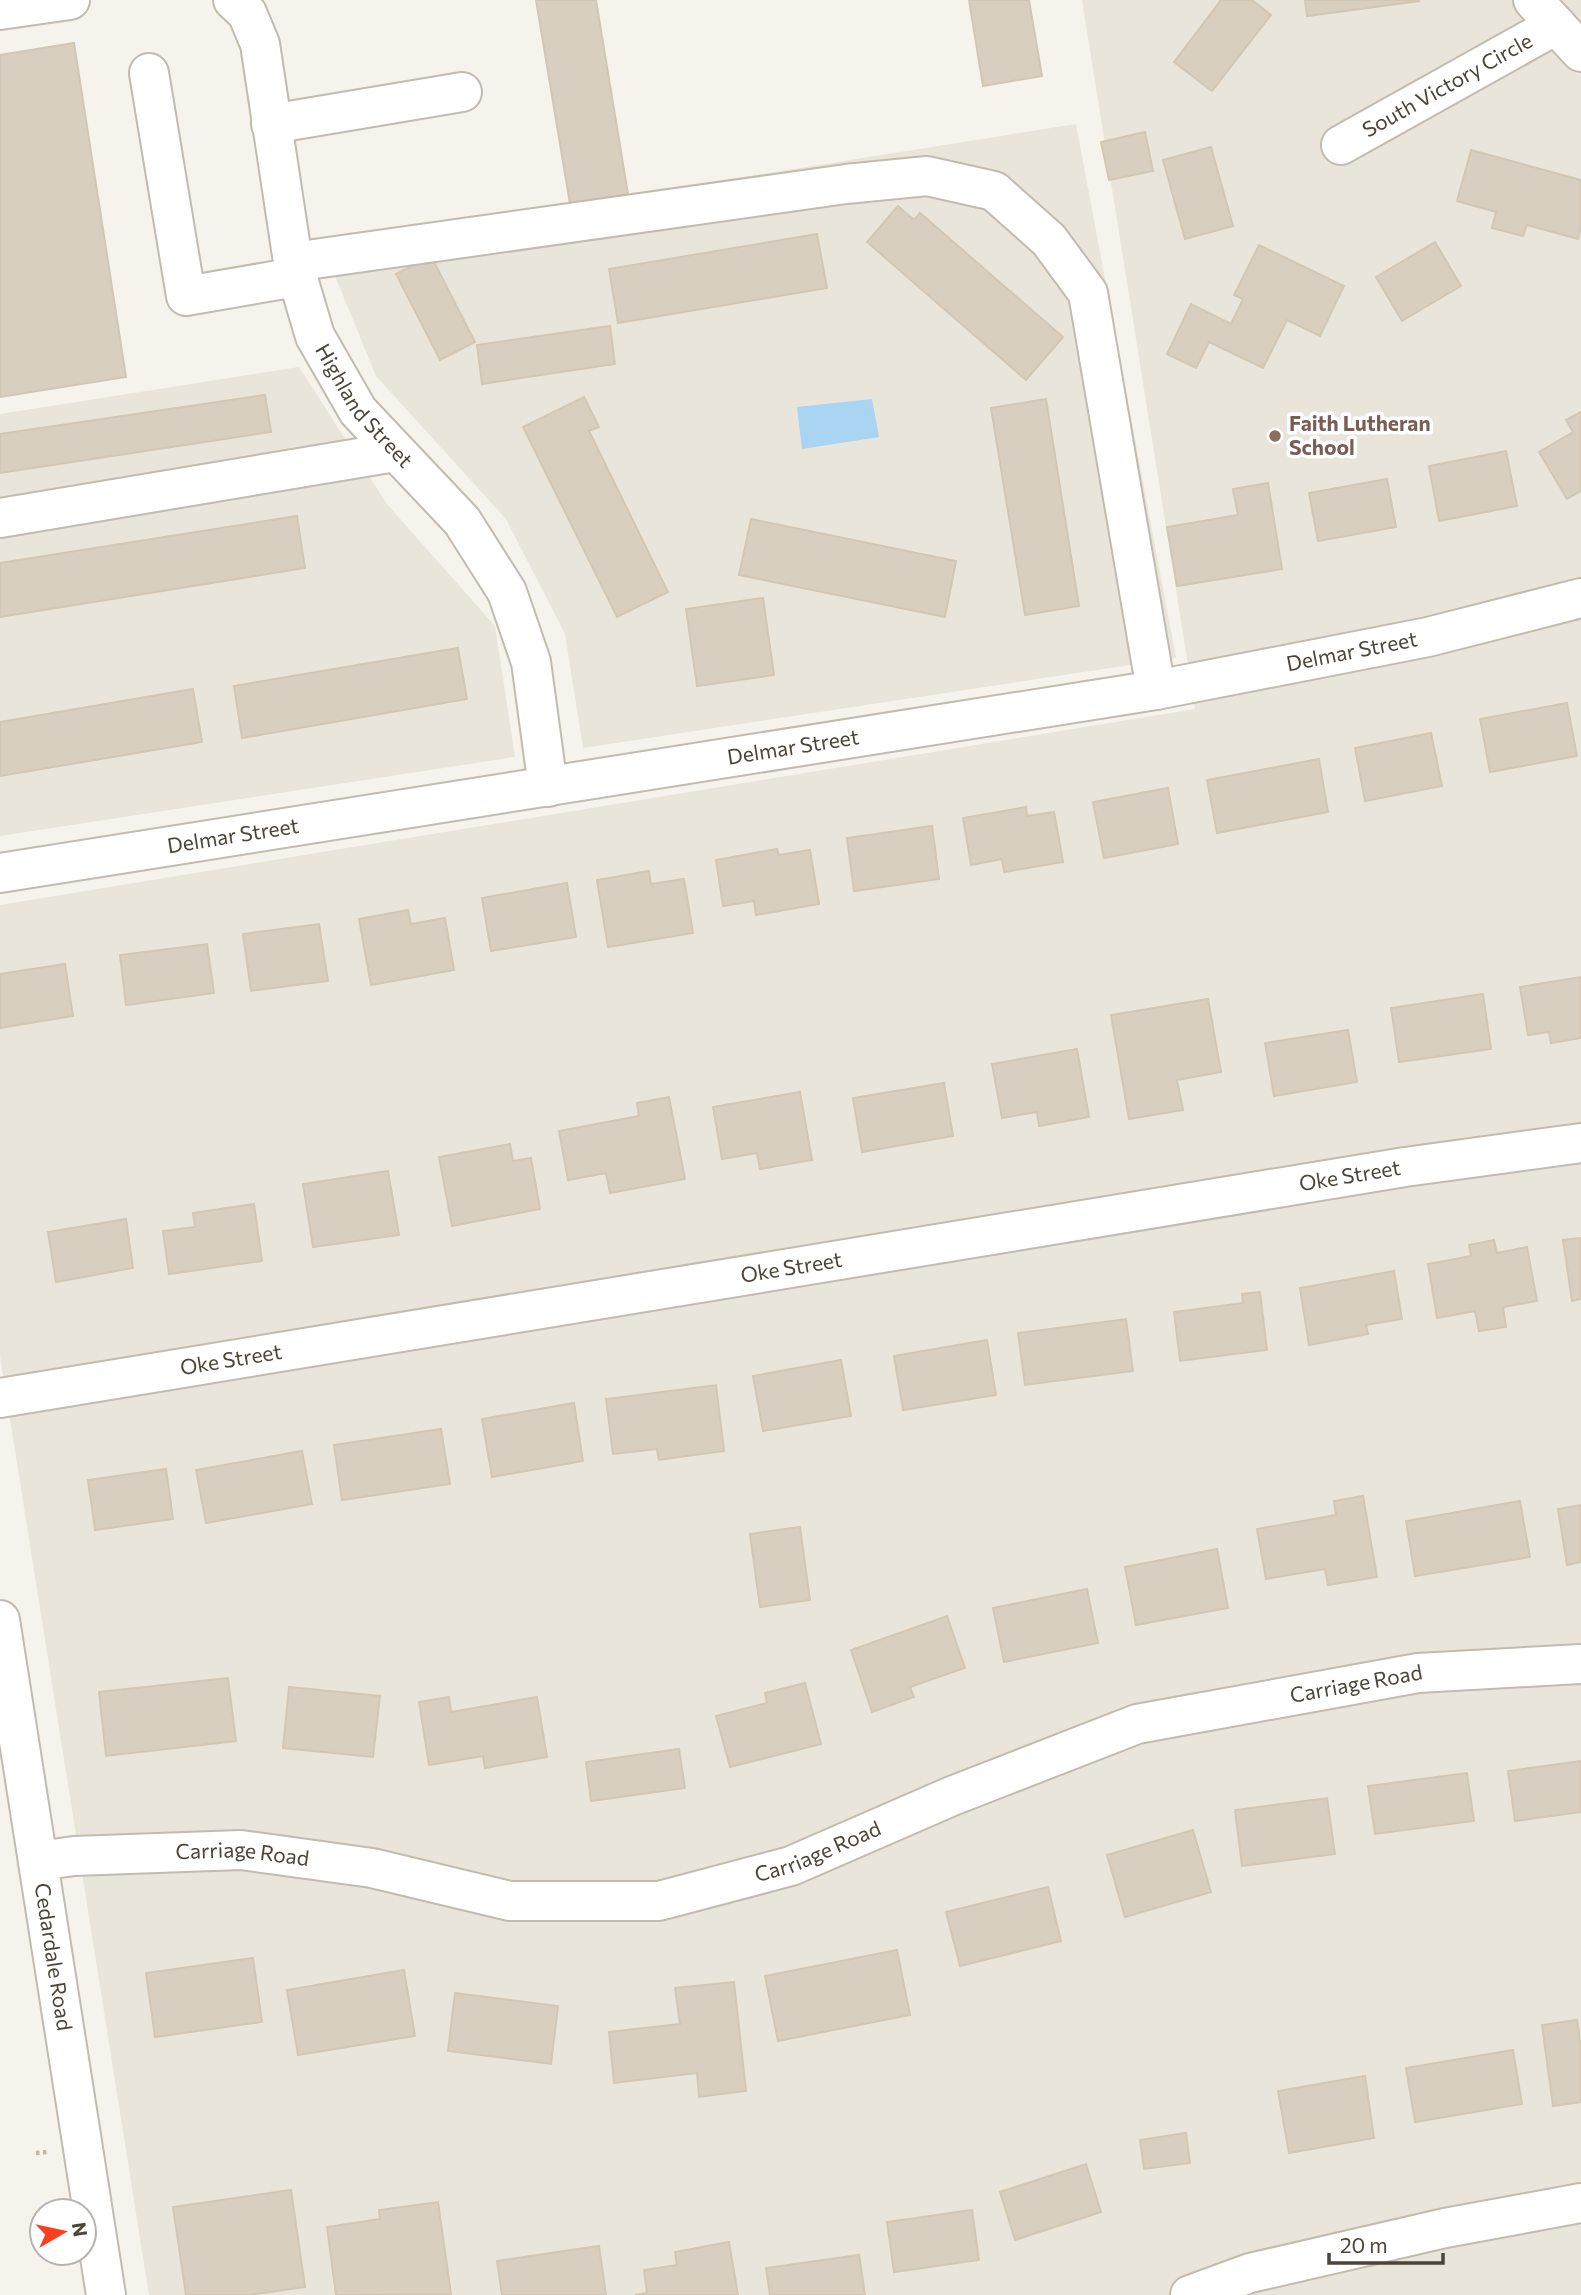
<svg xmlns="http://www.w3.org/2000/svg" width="1581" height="2295" viewBox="0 0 1581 2295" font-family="Commissioner,sans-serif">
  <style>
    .residential { fill: #eae5da }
    .water { fill: #a9d4f2 }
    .building { fill: #d8cfc1; stroke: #d3c7b4; stroke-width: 2 }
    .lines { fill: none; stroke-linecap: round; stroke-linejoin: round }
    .minor-casing { stroke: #c2bbae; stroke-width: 42 }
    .path { stroke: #c4b79f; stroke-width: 4.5; stroke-dasharray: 3.5 3.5; stroke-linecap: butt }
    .minor { stroke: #fff; stroke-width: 38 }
    .education-dot { fill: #8d6e63; stroke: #fff; stroke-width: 2.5 }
    .labels { text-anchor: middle; stroke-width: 7; stroke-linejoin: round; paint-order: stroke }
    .street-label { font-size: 21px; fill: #4b4439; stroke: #fff }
    .education-label { font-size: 21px; font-weight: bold; fill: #785e54; stroke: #fff; text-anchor: start }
  </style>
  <rect width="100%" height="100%" fill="#f6f3ec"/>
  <path class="residential" d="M1082,0H1581V2295H149L0,1356V905L1195,709Z
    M1076,124L1176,658L583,748L565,634L506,519L376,376L322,244Z
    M299,367L387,504L495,626L515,757L0,836V414Z"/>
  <path class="water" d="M872,399L879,437L802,449L797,407Z"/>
  <path class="building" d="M536,0H596L628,194L570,204Z
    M969,0H1029L1042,76L983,86Z
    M1221,0H1252L1271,15L1212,91L1174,62Z
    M1305,0H1419V1L1307,16Z
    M74,43L126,377L0,397V55Z
    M1145,132L1153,171L1109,180L1101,142Z
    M1211,147L1233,226L1185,239L1163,160Z
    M1471,150L1581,180V228L1578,239L1527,225L1523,236L1492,228L1496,212L1457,201Z
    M898,206L914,220L920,213L1063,337L1026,380L867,242Z
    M817,234L827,288L618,323L609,269Z
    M1435,242L1461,286L1402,321L1376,277Z
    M1259,245L1344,286L1320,336L1287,320L1263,368L1209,342L1196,368L1167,354L1191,304L1231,324L1243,299L1234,295Z
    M431,256L475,342L440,360L396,274Z
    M610,326L615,364L482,384L477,345Z
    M265,395L271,432L0,473V434Z
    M584,397L599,427L589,431L668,592L617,617L523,427Z
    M1046,399L1079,606L1025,615L991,408Z
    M1581,412V491L1567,499L1539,452L1573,432L1566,420Z
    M1506,451L1517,506L1439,521L1429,466Z
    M1387,479L1396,527L1318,541L1309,493Z
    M1268,483L1282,569L1177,586L1167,527L1238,515L1233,489Z
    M297,516L305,568L0,617V563Z
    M751,519L956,561L945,617L739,575Z
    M763,598L774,675L697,686L686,609Z
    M458,648L467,699L242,738L234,686Z
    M193,689L202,742L0,776V722Z
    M1567,703L1577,756L1490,772L1480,719Z
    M1431,733L1442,786L1365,801L1355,748Z
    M1319,759L1328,812L1217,833L1207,780Z
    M1168,788L1178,844L1104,858L1093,802Z
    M1026,807L1027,816L1054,812L1063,862L1004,872L1002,859L971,865L963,818Z
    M932,826L939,879L854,891L847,838Z
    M777,849L779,855L810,850L819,904L756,915L754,901L723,906L716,860Z
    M649,871L651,884L684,879L693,933L608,947L597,880Z
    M567,883L576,937L491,951L482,898Z
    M408,910L411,924L445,918L454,970L371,985L359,919Z
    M319,924L328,981L251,991L243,934Z
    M207,944L214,993L126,1005L120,955Z
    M65,964L73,1016L0,1028V974Z
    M1581,977V1038L1551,1043L1549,1032L1528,1035L1520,987Z
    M1483,994L1491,1049L1399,1062L1391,1008Z
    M1208,999L1221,1072L1177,1080L1183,1110L1129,1119L1111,1015Z
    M1348,1030L1357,1082L1274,1096L1265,1043Z
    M1077,1049L1089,1117L1039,1126L1037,1112L1002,1118L992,1064Z
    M944,1083L953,1136L862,1152L853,1098Z
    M800,1092L812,1160L760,1169L757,1153L722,1159L713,1107Z
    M669,1097L685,1179L610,1193L606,1173L568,1180L559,1131L639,1116L637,1103Z
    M510,1144L513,1161L531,1158L540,1209L452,1226L439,1157Z
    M388,1171L399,1235L313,1247L303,1184Z
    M254,1204L262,1261L169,1274L163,1231L195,1227L193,1213Z
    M126,1219L133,1268L56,1282L48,1232Z
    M1581,1238V1299L1572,1301L1563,1240Z
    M1494,1240L1497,1253L1527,1247L1537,1301L1503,1307L1506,1327L1479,1331L1475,1311L1437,1318L1428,1264L1471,1256L1469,1245Z
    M1394,1271L1402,1319L1366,1325L1368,1334L1309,1345L1300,1288Z
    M1260,1292L1267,1350L1180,1361L1174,1312L1243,1303L1242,1294Z
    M1126,1319L1133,1371L1025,1385L1018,1333Z
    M987,1340L996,1395L903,1410L894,1356Z
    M841,1360L851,1416L763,1431L753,1376Z
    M716,1385L724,1451L659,1460L657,1449L613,1454L606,1399Z
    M574,1403L583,1461L492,1477L482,1419Z
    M441,1429L450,1484L342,1500L334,1445Z
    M302,1451L312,1504L206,1523L196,1470Z
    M166,1469L173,1519L95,1530L88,1480Z
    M1363,1496L1377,1577L1328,1585L1325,1569L1266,1579L1257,1529L1336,1515L1334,1501Z
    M1520,1501L1530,1557L1415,1576L1406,1521Z
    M1581,1505V1562L1567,1565L1558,1509Z
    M800,1527L810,1600L760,1607L750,1534Z
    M1217,1549L1228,1608L1136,1625L1125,1567Z
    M1087,1589L1098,1643L1004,1662L993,1608Z
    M947,1616L965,1668L910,1687L914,1697L872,1712L851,1650Z
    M228,1678L236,1741L106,1756L99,1692Z
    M805,1683L821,1744L730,1767L716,1716L767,1703L765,1693Z
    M289,1687L380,1696L373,1757L283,1748Z
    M449,1697L451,1712L537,1697L547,1757L485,1768L483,1756L429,1765L419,1702Z
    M679,1749L685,1788L591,1801L586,1762Z
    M1581,1761V1812L1515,1821L1508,1771Z
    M1467,1773L1474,1821L1375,1834L1368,1786Z
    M1327,1798L1335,1854L1242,1866L1235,1810Z
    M1193,1830L1211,1892L1125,1917L1107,1855Z
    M1048,1887L1061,1941L960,1966L946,1912Z
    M897,1950L910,2015L778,2041L765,1976Z
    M253,1958L262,2022L155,2037L146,1973Z
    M404,1970L415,2036L298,2055L287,1990Z
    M734,1982L746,2091L699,2097L697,2073L614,2083L609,2032L680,2024L675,1988Z
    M455,1993L558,2006L551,2064L448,2051Z
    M1577,2020L1581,2047V2102L1553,2106L1542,2025Z
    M1513,2050L1522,2104L1415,2122L1406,2068Z
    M1365,2076L1374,2138L1289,2153L1278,2091Z
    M1186,2133L1190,2163L1144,2169L1140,2140Z
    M1086,2164L1101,2212L1015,2240L1000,2192Z
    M291,2190L305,2287L249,2295H186L173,2207Z
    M438,2202L451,2294L336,2295L327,2227L380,2219L379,2210Z
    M972,2210L979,2260L894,2272L887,2222Z
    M729,2242L738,2295H635L647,2293L644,2270L677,2265L675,2252Z
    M599,2246L606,2295H502L497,2261Z
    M859,2255L865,2295H770L766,2268Z"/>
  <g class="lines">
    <defs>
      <g id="minor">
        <path id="s1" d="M233,0L247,13L260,44L293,262L315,336L358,411L462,521L507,592L531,662L548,787"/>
        <path d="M1533,0L1581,52"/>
        <path d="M0,10L70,0"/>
        <path d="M149,73L186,296L296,277"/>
        <path d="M271,124L462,92"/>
        <path id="s2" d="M1341,145L1556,25"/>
        <path d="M293,262L846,184L927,176L994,191L1049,240L1088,293L1156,690"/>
        <path d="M0,518L395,452"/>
        <path id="s3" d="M0,873L1156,690L1428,637L1581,598"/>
        <path id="s4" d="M0,1398L1405,1167L1581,1143"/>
        <path id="s5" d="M0,1620L106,2295"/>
        <path id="s6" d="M38,1861L74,1856L241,1850L372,1868L510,1901H659L791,1866L952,1796L1137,1724L1418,1673L1581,1664"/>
        <path d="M1190,2295L1250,2273L1445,2228L1581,2203"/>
      </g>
    </defs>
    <use href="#minor" class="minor-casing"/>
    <path class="path" d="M36,2153L47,2152"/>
    <use href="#minor" class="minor"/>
  </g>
  <circle class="education-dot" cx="1275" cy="436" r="7"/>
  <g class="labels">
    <g class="street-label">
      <text dy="7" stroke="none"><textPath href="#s2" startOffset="122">South Victory Circle</textPath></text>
      <text dy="7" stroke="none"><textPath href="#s1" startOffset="436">Highland Street</textPath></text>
      <text dy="7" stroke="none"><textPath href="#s3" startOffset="1370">Delmar Street</textPath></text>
      <text dy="7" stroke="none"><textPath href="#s3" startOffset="803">Delmar Street</textPath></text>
      <text dy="7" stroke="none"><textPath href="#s3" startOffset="236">Delmar Street</textPath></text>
      <text dy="7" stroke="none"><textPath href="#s4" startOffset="1368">Oke Street</textPath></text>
      <text dy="7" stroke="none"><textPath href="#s4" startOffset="802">Oke Street</textPath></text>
      <text dy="7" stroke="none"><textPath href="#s4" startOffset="234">Oke Street</textPath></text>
      <text dy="7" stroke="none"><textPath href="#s6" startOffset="1360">Carriage Road</textPath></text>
      <text dy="7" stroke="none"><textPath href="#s6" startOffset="793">Carriage Road</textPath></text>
      <text dy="7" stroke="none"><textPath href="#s6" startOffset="205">Carriage Road</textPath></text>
      <text dy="7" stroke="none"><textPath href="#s5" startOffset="341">Cedardale Road</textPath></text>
    </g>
    <g class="education-label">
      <text x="1289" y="431">Faith Lutheran<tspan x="1289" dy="24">School</tspan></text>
    </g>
  </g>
  <g transform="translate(63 2232) rotate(81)"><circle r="33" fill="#ffffff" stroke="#b7b4b0" stroke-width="2"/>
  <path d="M0-5L12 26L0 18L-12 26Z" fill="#fc3f1d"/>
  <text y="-10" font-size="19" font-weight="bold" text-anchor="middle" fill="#4b4439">N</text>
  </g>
  <path d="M1329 2253v10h114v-10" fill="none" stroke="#4b4439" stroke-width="3.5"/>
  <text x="1340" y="2253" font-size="21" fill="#4b4439" stroke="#ffffff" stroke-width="5" paint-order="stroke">20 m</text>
</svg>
